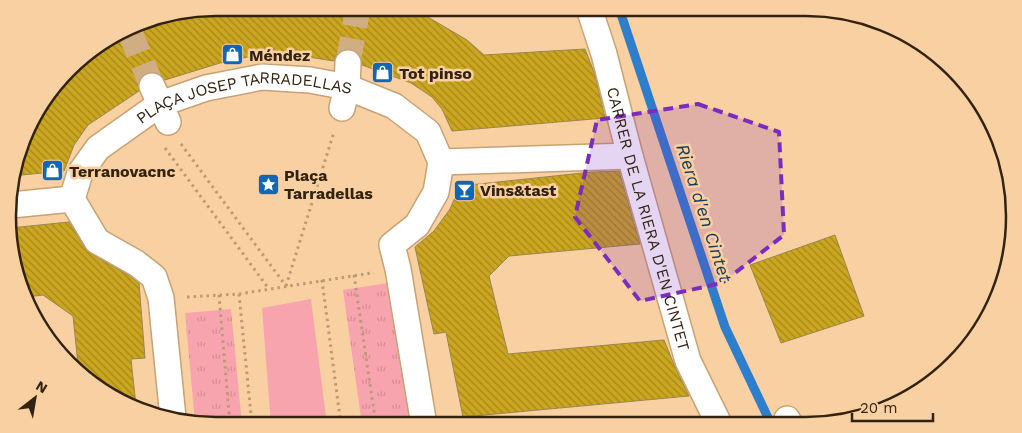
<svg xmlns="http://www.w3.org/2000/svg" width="1022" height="433" viewBox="0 0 1022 433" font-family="'Work Sans',sans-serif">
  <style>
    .grass { fill: url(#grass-tufts) }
    .garden { fill: #f8a4af }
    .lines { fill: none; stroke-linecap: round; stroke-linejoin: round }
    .stream { stroke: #2d7ecc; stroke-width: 9 }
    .building { fill: url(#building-back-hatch); stroke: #998650 }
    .street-tunnel { stroke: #d1ad84; stroke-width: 25; stroke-dasharray: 25 12; stroke-linecap: butt }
    .street-casing { stroke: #c8a273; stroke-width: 28 }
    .path { stroke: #bb9a74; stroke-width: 3; stroke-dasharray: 2.5 4; stroke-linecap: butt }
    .street { stroke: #fff; stroke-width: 25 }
    .marked { fill: #7b2cbf; fill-opacity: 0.2; stroke: #7b2cbf; stroke-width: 4; stroke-dasharray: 10 6; stroke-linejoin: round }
    .labels { text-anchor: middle; stroke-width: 5; stroke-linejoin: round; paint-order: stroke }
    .poi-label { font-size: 16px; font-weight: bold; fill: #322310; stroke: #f9d0a1; text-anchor: start }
    .street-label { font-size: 16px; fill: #322310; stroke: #f9d0a1 }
    .water-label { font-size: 18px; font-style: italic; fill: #173758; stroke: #f9d0a1 }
    .rim { fill: none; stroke: #322310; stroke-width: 2.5 }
  </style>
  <defs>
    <pattern id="grass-tufts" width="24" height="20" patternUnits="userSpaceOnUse" patternTransform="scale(1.25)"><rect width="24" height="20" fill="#f8a4af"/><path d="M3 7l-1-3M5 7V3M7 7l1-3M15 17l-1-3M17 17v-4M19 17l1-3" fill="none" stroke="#d58d96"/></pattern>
    <pattern id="building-back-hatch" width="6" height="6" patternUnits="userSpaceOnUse" patternTransform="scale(1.25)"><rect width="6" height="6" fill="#cba620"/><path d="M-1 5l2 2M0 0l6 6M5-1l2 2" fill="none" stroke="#a5871b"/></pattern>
  </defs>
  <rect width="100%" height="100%" fill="#f9d0a1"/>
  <path class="grass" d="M388,283L412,425H362L343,290Z
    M231,309L242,425H217L195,422L185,313Z"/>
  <path class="garden" d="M311,299L327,425H271L262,308Z"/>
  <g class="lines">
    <path class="stream" d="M619,8L725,327L771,424"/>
  </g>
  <path class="building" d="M216,8H405L426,16L467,40L484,55L585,49L595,75L605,118L452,131L442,109L432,97L411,83L362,65L361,57L355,51L348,49L342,50L336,55L334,61L308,57L257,55L220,63L165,80L160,74L154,72L146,73L140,78L138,84L139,91L88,125L74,145L64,171L11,176L35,112L79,59L149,19Z
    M619,171L640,244L509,256L489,276L508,354L664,340L675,367L689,396L463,417L446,332L434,334L415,247L434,231L450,209L460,186L592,172Z
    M69,222L85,248L90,253L128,275L139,283L145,358L131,359L136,406L79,374L73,316L43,295L27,297L9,244L10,228Z
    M835,235L864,316L781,343L750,265Z"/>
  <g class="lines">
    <path class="street-tunnel" d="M129,30L152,86
      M348,63L358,8"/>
    <defs>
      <g id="street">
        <path id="s1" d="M589,8L604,54L630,156L688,361L719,424"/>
        <path d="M152,86L168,122"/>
        <path d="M342,108L347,87L348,63"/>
        <path d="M441,162L630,156"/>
        <path d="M11,205L72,199"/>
        <path id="s2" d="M173,418L161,298L154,277L136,263L97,241L72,199L80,173L98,148L160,104L206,88L262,77L310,80L347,87L394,106L428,132L441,162L436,192L417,225L392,245L398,269L424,425"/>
        <path d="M787,419L790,424"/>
      </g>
    </defs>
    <use href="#street" class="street-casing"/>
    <path class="path" d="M181,144L286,286
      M165,148L269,289
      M354,275L376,425
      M322,280L341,425
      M286,286L334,132
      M239,294L252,425
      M219,295L230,425
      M187,297L239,294L371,273"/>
    <use href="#street" class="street"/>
  </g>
  <path class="marked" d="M698,104L779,132L784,235L722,283L640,301L575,217L597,120Z"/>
  <defs>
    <symbol id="shop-square" viewBox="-11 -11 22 22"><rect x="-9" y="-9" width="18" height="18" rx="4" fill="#0e68b5" stroke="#f9d0a1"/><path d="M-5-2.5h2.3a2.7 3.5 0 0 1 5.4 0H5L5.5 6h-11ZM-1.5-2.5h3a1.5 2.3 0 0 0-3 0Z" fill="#fff"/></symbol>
    <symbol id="sight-square" viewBox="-11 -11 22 22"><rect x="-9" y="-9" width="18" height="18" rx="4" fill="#0e68b5" stroke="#f9d0a1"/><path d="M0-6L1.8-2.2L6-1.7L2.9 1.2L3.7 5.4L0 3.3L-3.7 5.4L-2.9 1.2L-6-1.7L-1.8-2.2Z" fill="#fff"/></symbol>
    <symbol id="bar-square" viewBox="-11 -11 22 22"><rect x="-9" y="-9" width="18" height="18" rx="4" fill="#0e68b5" stroke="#f9d0a1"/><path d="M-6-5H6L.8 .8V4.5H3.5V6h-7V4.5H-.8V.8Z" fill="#fff"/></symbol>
  </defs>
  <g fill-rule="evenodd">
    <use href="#shop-square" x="220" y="42" width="25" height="25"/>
    <use href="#shop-square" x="370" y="60" width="25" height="25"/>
    <use href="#shop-square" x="40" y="158" width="25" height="25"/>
    <use href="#sight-square" x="256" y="172" width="25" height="25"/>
    <use href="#bar-square" x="452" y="178" width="25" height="25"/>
  </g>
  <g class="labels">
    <g class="poi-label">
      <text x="249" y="61">Méndez</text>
      <text x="399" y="79">Tot pinso</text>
      <text x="69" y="177">Terranovacnc</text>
      <text x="284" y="181">Plaça<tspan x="284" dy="18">Tarradellas</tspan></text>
      <text x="480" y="196">Vins&amp;tast</text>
    </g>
    <g class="street-label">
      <text dy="6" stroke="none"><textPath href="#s2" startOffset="478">PLAÇA JOSEP TARRADELLAS</textPath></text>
      <text dy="6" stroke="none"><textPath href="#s1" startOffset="219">CARRER DE LA RIERA D'EN CINTET</textPath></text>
    </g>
    <g class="water-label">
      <text transform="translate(704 213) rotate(72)" y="6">Riera d'en Cintet</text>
    </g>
  </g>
  <path d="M0 0H1022V433H0ZM216 16H806A200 200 0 0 1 1006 216V217A200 200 0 0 1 806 417H216A200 200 0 0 1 16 217V216A200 200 0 0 1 216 16Z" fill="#f9d0a1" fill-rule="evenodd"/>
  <path class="rim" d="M216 16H806A200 200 0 0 1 1006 216V217A200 200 0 0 1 806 417H216A200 200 0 0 1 16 217V216A200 200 0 0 1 216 16Z"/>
  <g transform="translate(35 398) rotate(31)" stroke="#f9d0a1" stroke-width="4" paint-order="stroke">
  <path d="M0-4L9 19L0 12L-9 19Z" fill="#322310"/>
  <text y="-8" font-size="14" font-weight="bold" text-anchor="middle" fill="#322310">N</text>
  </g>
  <path d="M852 413v8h81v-8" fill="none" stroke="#322310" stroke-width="2.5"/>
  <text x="860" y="413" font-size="15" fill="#322310" stroke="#f9d0a1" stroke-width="4" paint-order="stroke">20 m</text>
</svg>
